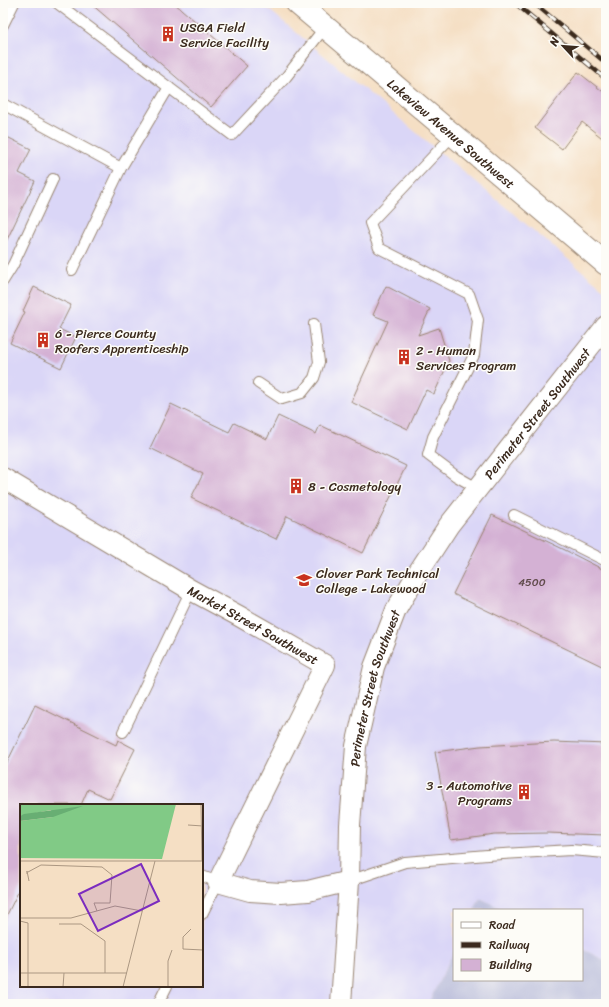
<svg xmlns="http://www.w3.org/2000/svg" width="609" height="1007" viewBox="0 0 609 1007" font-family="Sriracha,sans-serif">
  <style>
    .built { fill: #dad6f7; fill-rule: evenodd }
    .industrial { fill: #c0c2dd }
    .building { fill: #d4b1d4 }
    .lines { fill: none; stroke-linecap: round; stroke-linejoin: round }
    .service-casing { stroke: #988471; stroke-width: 12 }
    .minor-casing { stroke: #988471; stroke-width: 22 }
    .tertiary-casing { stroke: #988471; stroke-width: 24 }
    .service { stroke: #fff; stroke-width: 10 }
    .minor { stroke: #fff; stroke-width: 20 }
    .tertiary { stroke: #fff; stroke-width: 22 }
    .rail-casing { stroke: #3b2a1e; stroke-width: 4.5 }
    .rail { stroke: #fdfcf7; stroke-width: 3; stroke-dasharray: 9; stroke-linecap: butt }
    .labels { text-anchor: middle; stroke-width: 3; stroke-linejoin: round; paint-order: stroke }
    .number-label { font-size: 11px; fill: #614c4c }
    .poi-label { font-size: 13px; fill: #3b2a1e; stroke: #fdfcf7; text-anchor: start }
    .street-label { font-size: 13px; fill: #3b2a1e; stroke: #fdfcf7 }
    .inset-river { fill: none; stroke: #66a0d5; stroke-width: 2 }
    .inset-road { fill: none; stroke: #ab9782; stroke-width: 1 }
    .view { fill: #7b2cbf; fill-opacity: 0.15; stroke: #7b2cbf; stroke-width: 2 }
    .inset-edge { fill: none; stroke: #3b2a1e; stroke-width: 2 }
  </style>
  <rect width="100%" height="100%" fill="#fdfcf7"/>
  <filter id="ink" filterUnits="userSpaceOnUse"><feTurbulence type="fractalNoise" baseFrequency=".025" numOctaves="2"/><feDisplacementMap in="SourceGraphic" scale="8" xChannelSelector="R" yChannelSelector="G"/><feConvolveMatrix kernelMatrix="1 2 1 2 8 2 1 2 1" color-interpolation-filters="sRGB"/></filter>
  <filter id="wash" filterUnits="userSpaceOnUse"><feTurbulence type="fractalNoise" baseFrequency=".012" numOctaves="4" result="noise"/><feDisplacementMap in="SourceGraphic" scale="16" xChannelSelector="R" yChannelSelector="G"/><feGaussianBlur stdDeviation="0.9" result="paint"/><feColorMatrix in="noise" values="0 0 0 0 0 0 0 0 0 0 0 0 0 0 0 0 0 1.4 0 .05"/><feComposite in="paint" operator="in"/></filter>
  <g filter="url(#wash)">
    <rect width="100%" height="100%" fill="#f5dfc4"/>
    <path class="built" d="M3,3H261L606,291V961L582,949V910H504L480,898L474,910H454V951L428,1004H3ZM21,805H202V986H21Z"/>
    <path class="industrial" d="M480,898L504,910H474Z
      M582,949L606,961V1004H428L454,951V980H582Z"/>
    <g id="blocks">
      <path class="building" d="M90,3H174L247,66L211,107Z
        M578,72L606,94V141L582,122L562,149L535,128Z
        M3,135L31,149L19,173L35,181L3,248Z
        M386,286L430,309L418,335L439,328L449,361L434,394L426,390L408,429L351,402L388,321L373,315Z
        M34,287L71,305L59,329L76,337L61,368L10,343L25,312L23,311Z
        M171,404L229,432L234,423L267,439L278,416L316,434L320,425L406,466L363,553L287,516L276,539L191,498L203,474L150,448Z
        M492,515L565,550L606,571V668L453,594Z
        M35,705L116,745L118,740L135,749L110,799L88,789L81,805H21V886L3,923V771Z
        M554,742L606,744V835L547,833L494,834L451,840L435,752L480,746Z"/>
    </g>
  </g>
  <g filter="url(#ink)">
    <use href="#blocks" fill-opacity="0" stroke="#988471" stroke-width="1"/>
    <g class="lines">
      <defs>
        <path id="service" d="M57,3L232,135L286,77L325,27
          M3,25L14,3
          M3,104L121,168L72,270
          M453,135L370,223L379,248L469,294L478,320L474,355L433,437L428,455L456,476L477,488
          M121,168L169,87
          M3,281L13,265L53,179
          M258,383L282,399L302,393L314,378L319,362L314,324
          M514,515L606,561
          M123,732L191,590
          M202,876L218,882L202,914
          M349,881L405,862L487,855L571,850L606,853
          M158,1004L167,986"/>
        <g id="minor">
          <path id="s1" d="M3,478L191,590L239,616L325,665L218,882L250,891L281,893L308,891L349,881"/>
          <path id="s2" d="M341,1004L349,881L350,825L356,746L374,667L396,610L417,574L449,525L606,326"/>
        </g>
        <g id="tertiary">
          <path id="s3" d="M297,3L606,264"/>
        </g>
      </defs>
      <use href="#service" class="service-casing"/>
      <use href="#minor" class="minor-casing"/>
      <use href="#tertiary" class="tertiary-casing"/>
      <use href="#service" class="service"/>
      <use href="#minor" class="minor"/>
      <use href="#tertiary" class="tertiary"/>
      <defs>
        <path id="rail" d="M515,3L606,79
          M534,3L606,63"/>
      </defs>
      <use href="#rail" class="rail-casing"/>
      <use href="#rail" class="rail"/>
    </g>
  </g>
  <defs>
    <symbol id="building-bare" viewBox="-9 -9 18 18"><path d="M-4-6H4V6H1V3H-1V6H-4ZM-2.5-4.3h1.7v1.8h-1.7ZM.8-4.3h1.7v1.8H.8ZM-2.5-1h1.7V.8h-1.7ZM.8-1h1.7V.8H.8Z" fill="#c8321e" stroke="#fdfcf7" stroke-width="2.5" paint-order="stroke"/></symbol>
    <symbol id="university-bare" viewBox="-9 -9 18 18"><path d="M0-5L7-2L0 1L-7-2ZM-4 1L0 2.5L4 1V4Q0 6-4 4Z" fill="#c8321e" stroke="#fdfcf7" stroke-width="2.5" paint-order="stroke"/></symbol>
  </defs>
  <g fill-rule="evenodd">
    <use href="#building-bare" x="157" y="23" width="22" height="22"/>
    <use href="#building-bare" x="32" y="329" width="22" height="22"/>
    <use href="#building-bare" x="393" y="346" width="22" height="22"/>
    <use href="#building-bare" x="285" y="475" width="22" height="22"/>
    <use href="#university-bare" x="293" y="569" width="22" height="22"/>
    <use href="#building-bare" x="513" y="781" width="22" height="22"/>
  </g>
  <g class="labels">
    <g class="number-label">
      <text x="532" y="586">4500</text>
    </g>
    <g class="poi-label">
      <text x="180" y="32">USGA Field<tspan x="180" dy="15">Service Facility</tspan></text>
      <text x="55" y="338">6 - Pierce County<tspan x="55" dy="15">Roofers Apprenticeship</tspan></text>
      <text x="416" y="355">2 - Human<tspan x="416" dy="15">Services Program</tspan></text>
      <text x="308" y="491">8 - Cosmetology</text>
      <text x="316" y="578">Clover Park Technical<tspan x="316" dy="15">College - Lakewood</tspan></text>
      <text x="512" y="790" text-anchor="end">3 - Automotive<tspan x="512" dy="15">Programs</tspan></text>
    </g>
    <g class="street-label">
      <text dy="5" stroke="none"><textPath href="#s3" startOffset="202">Lakeview Avenue Southwest</textPath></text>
      <text dy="5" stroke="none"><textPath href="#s2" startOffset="643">Perimeter Street Southwest</textPath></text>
      <text dy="5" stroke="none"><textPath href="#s1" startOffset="290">Market Street Southwest</textPath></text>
      <text dy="5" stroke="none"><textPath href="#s2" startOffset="319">Perimeter Street Southwest</textPath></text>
    </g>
  </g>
  <g transform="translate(20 804)">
    <rect width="183" height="183" fill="#f5dfc4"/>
    <path d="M0,0H156L142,55L0,54V17L33,13L31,6L0,12Z" fill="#81ca86"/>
    <path d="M63,2L33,13L0,17V12L4,10Z" fill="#68ae73"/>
    <path class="inset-river" d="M9,0H26"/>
    <path class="inset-road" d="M181,0L182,57M168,21L183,22M0,57H183M8,68L21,61L82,63L92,71L90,99H74L77,107M7,70V67L9,77M0,114H51L95,102L122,107M0,117L8,119V183M39,120H61L85,137V169M171,125L163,133V145L183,146M0,169H107M43,183L44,169M103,183L135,57M148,183V157L152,146"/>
    <path class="view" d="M121,60L139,97L78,127L59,90Z"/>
    <rect width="183" height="183" class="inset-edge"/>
  </g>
  <rect width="609" height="1007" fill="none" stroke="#fdfcf7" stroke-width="16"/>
  <rect x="453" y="909" width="130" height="72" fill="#fdfcf7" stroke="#afa8a0"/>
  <rect x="461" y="922" width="20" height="6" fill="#ffffff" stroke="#afa8a0"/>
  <text x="489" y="929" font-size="12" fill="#3b2a1e">Road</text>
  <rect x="461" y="942" width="20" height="6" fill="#3b2a1e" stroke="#afa8a0"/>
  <text x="489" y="949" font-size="12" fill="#3b2a1e">Railway</text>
  <rect x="461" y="959" width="20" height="12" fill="#d4b1d4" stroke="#afa8a0"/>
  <text x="489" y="969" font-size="12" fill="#3b2a1e">Building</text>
  <g transform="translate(563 46) rotate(296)" stroke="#fdfcf7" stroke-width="3" paint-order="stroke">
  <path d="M0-3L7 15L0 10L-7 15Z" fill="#3b2a1e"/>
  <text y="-6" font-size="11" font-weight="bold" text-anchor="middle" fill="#3b2a1e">N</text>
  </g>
</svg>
